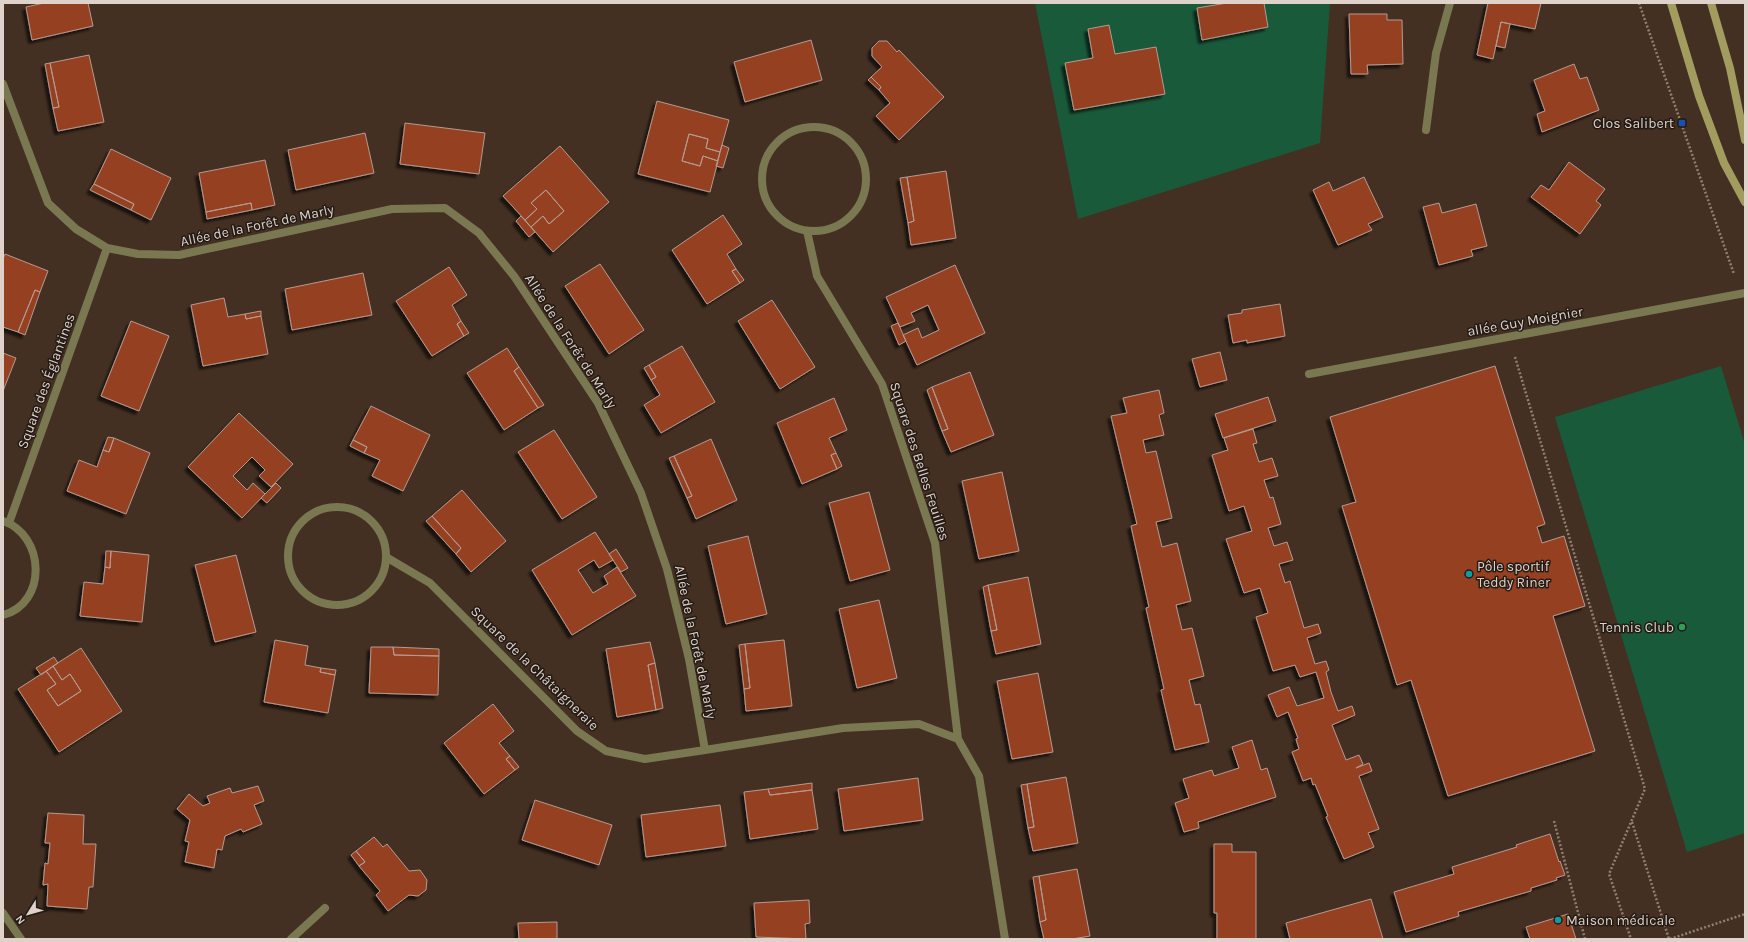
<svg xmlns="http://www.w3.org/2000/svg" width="1748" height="942" viewBox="0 0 1748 942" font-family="Karla,sans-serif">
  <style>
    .green { fill: #195a3a }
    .building { fill: #964121; stroke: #b59a91; filter: url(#shadow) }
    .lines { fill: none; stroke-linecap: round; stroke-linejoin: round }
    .path { stroke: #908075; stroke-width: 2.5; stroke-dasharray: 2 2; stroke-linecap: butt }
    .street { stroke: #7a7851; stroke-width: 8 }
    .secondary { stroke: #a29d5e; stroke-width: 8 }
    .transit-dot { fill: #1a4fb4; stroke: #231a14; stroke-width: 1.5 }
    .culture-dot { fill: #0f9aa8; stroke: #231a14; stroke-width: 1.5 }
    .leisure-dot { fill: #2e9e5b; stroke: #231a14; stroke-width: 1.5 }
    .labels { text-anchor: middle; stroke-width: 3; stroke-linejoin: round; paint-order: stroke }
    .poi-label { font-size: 14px; fill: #dfd2ca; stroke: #231a14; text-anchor: end }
    .street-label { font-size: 14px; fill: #dfd2ca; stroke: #231a14 }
  </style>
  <defs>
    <filter id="shadow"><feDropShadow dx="-3.5" dy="3.5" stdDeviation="1" flood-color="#0009"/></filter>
  </defs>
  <rect width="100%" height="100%" fill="#433023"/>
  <path class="green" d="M1035,3H1330L1320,143L1078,219Z
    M1721,366L1745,445V833L1687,852L1555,417Z"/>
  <path class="building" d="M44,3H88L93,26L32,40L26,7Z
    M1227,3H1264L1268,27L1202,40L1197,8Z
    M1488,3H1541L1535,29L1501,22L1493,59L1477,55Z
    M1349,14H1387V20H1402L1403,64L1367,65L1368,74H1351Z
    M1501,22L1510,24L1505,48L1496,46Z
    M1109,25L1115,54L1156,47L1165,94L1074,110L1065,63L1093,58L1088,29Z
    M811,40L822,80L745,102L734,62Z
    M879,41H887L897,52L899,50L944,97L899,140L876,116L890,103L879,90L881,87L871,77L882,67L872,56V48Z
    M89,55L104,122L58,131L53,108L59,107L50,63Z
    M50,63L59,107L53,108L45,64Z
    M1574,64L1580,79L1587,77L1599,110L1542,132L1537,114L1545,111L1534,80Z
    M871,77L881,87L879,90L868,80Z
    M657,101L729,120L720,152L706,148L708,139L689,134L682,161L700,166L703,156L718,161L710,192L638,174Z
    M405,123L485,133L479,174L400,164Z
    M365,133L374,173L296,190L288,150Z
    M689,134L708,139L706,148L720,152L718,161L703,156L700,166L682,161Z
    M722,145L729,148L723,168L716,166Z
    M560,146L609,202L553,252L531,227L543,216L549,224L564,211L546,190L531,203L537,209L525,220L503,196Z
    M111,149L171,178L151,220L131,210L134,204L94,184Z
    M265,160L275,205L252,210L251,203L206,212L199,173Z
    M1569,162L1605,189L1596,201L1601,205L1580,234L1531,197L1541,185L1549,190Z
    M946,171L956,238L911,245L908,223L914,221L907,177Z
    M907,177L914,221L908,223L900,178Z
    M1364,177L1383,217L1368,224L1372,230L1338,245L1313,190L1329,182L1333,191Z
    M94,184L134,204L131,210L90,190Z
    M546,190L564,211L549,224L543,216L531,227L525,220L537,209L531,203Z
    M251,203L252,210L207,219L206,212Z
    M1439,203L1442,213L1476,204L1487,246L1471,250L1473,256L1439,265L1423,207Z
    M723,215L742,244L727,254L736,269L732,271L740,283L707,304L672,250Z
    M521,216L535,232L529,237L516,221Z
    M5,254L48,271L40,292L35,290L18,332L3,327V259Z
    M600,264L644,330L609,354L565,286Z
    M955,265L985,333L917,365L903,335L918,328L922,338L939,330L928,305L911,313L915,321L900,327L886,297Z
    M449,267L467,295L452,305L461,321L457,324L464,336L432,356L396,301Z
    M736,269L744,280L740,283L732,271Z
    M363,273L372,315L292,330L285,289Z
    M35,290L40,292L25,335L18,332Z
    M224,298L228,317L245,314L246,319L261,316L268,354L203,366L191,305Z
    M772,300L815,367L780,389L738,321Z
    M1280,304L1285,336L1247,343V340L1233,343L1228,315L1242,313V310Z
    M261,311V316L246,319L245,314Z
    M131,321L169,336L139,411L101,396Z
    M461,321L469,333L464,336L457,324Z
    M898,323L906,341L899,345L891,326Z
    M682,346L715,402L661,433L644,405L660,395L651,380L656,377L649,365Z
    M507,348L519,367L514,371L538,408L504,430L467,373Z
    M1220,352L1227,380L1200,387L1192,359Z
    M3,353L16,358L3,391Z
    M649,365L656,377L651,380L644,368Z
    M1495,366L1545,524L1537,527L1542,543L1564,536L1585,606L1553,616L1595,751L1448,796L1411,680L1397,685L1342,506L1356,502L1330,417Z
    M519,367L544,405L538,408L514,371Z
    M970,372L994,435L951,452L942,431L948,429L932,387Z
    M932,387L948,429L942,431L927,390Z
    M1159,390L1164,413L1159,415L1164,435L1143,440L1146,453L1156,451L1172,518L1156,522L1162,547L1177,543L1191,601L1176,605L1182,630L1192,628L1204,676L1189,680L1195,705L1200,704L1209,742L1175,750L1161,690L1164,689L1146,608L1149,607L1131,526L1137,524L1111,416L1127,413L1123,398Z
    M1268,397L1276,421L1223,438L1215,414Z
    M834,398L847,430L829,438L836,453L831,455L837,469L802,484L777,423Z
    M371,406L430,435L403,491L372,476L380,460L364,453L367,447L353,440Z
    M239,413L293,464L271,487L259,476L265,470L252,457L233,476L247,490L253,483L265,494L242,518L188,467Z
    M1253,429L1257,443L1253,444L1259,462L1272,458L1278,476L1264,480L1270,498L1273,497L1281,524L1268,528L1274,546L1287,542L1293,560L1279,564L1285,583L1290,581L1304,628L1318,624L1321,633L1307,638L1315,664L1326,661L1329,670L1326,672L1331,692L1338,711L1352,706L1355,715L1332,725L1346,760L1359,755L1363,764L1356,768L1369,763L1372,771L1359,776L1379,829L1368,833L1374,847L1344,859L1326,817L1328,816L1315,784L1313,785L1311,778L1303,781L1292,752L1299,749L1296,739L1298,738L1288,712L1277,717L1268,695L1289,687L1297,706L1324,698L1316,672L1300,677L1295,665L1273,671L1256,617L1268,613L1260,588L1244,593L1226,539L1252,531L1244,506L1229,511L1212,455L1228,450L1224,438Z
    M554,430L597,497L562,519L518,452Z
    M108,437L114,438L109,452L103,450Z
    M114,438L150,453L126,514L67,491L79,460L97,467L103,450L109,452Z
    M711,439L737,500L696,519L687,498L692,496L674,456Z
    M353,440L367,447L364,453L350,446Z
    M836,453L842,466L837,469L831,455Z
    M674,456L692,496L687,498L669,458Z
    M1002,472L1019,551L979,559L962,481Z
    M276,483L281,488L267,503L261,498Z
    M462,490L506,541L471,572L456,554L461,548L432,516Z
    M869,492L890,570L850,581L829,503Z
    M432,516L461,548L456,554L426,521Z
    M595,532L613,560L599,568L594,560L578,570L593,593L608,584L604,576L617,567L636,596L572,635L532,570Z
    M748,536L767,614L726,624L708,546Z
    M616,549L628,568L621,572L609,554Z
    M106,551H111L110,568L105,567Z
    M111,551L149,555L142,622L80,616L84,582L103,584L105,567L110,568Z
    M236,555L256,632L215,642L195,565Z
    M1028,577L1041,644L996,654L991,631L997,630L988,585Z
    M988,585L997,630L991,631L983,587Z
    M879,600L897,678L857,688L839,609Z
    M275,640L308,646L305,665L321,668L320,672L335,675L328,713L264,702Z
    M784,640L792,706L746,711L744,689L750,688L745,644Z
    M650,642L655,663L648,665L656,710L617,717L606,649Z
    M745,644L750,688L744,689L739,645Z
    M371,647H393L394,655L439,656L438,695L369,693Z
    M393,647L439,649V656L394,655Z
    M81,648L122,711L59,752L18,689L46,671L56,684L47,690L58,706L81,691L70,674L62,680L53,666Z
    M54,657L58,663L41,675L36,668Z
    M655,663L663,708L656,710L648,665Z
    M53,666L62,680L70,674L81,691L58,706L47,690L56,684L46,671Z
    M321,668L336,670L335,675L320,672Z
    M1038,673L1053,752L1012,759L997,681Z
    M493,704L514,731L499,743L510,756L506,759L515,770L484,794L444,743Z
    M1252,740L1261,770L1267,768L1276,797L1198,822L1199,828L1184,832L1175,803L1189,798L1183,779L1212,770L1214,776L1239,768L1232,747Z
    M510,756L519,767L515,770L506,759Z
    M1066,777L1078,843L1033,851L1028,828L1034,827L1027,784Z
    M918,778L923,820L844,831L838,789Z
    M812,783V790L770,795L768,789Z
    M1027,784L1034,827L1028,828L1021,785Z
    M258,786L264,801L254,805L262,824L243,832L241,829L225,836L222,850L217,849L214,868L185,862L189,842L185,841L190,820L177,809L189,794L203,806L210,803L207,796L230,788L232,793Z
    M768,789L770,795L812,790L818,829L750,839L744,792Z
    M535,800L612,825L599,865L522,840Z
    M720,805L726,846L646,857L641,815Z
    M48,813L84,815L83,844H96L93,887H89L87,909L47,906L48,884L43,885L45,863L48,864L50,843H45Z
    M1550,834L1559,862L1560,861L1565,875L1556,878L1557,880L1531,888V891L1458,912L1459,916L1406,932L1394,892L1454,874L1452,867L1517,847L1516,845Z
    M374,837L383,847L387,844L409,871L420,870L427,880L426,890L418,896L409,895L388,911L376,895L380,891L359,866L365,862L356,851Z
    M1214,844H1232V852H1256V939H1217V913H1214Z
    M356,851L365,862L359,866L351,855Z
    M1077,869L1090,936L1072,939H1044L1040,922L1046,920L1039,876Z
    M1039,876L1046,920L1040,922L1033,877Z
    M1371,899L1383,939H1290L1286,923Z
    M809,900L810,923L805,924L806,939L756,937L754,903Z
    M1568,914L1576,939H1530L1526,927Z
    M557,922V939H519L518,923Z"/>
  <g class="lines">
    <path class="path" d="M1639,3L1734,274
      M1515,357L1645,789L1609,874L1631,939
      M1554,821L1585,939
      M1632,822L1669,939
      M1670,939L1745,914"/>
    <path class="street" d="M3,84L48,203L76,229L107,248L138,254L179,255L392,209L445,208L479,233L514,276L598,403L641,493L667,569L689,659L705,750L843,728L919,724L958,739L979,776L1005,939
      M762 179a52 52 0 1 1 104 0a52 52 0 1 1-104 0Z
      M1426,130L1436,53L1450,3
      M807,231L817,276L882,384L935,543L958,739
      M1309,374L1745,293
      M288 556a49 49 0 1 1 98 0a49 49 0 1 1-98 0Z
      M3,521C45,535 48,603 3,615
      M9,523L107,248
      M386,557L430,583L577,731L606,751L645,759L705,750
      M3,913L21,939
      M291,939L325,908"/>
    <path class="secondary" d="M1671,3L1699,96L1724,163L1745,202
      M1711,3L1730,68L1745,140"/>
  </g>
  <rect class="transit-dot" x="1678" y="119" width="8" height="8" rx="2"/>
  <g class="culture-dot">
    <circle cx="1469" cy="574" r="4"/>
    <circle cx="1558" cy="920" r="4"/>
  </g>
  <circle class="leisure-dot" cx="1682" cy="627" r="4"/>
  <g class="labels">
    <g class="poi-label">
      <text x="1674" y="128">Clos Salibert</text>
      <text x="1477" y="571" text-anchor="start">Pôle sportif<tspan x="1477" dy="16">Teddy Riner</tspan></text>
      <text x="1674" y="632">Tennis Club</text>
      <text x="1566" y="925" text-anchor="start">Maison médicale</text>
    </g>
    <g class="street-label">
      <text transform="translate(257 225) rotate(-12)" y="5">Allée de la Forêt de Marly</text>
      <text transform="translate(1525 321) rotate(-10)" y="5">allée Guy Moignier</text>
      <text transform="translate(571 341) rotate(57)" y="5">Allée de la Forêt de Marly</text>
      <text transform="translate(46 381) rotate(-70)" y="5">Square des Églantines</text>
      <text transform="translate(920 461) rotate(72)" y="5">Square des Belles Feuilles</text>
      <text transform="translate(696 642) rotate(78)" y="5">Allée de la Forêt de Marly</text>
      <text transform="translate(535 668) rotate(44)" y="5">Square de la Châtaigneraie</text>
    </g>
  </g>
  <rect width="1748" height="942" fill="none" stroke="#dfd2ca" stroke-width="8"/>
  <g transform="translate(28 914) rotate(233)" stroke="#231a14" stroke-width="3" paint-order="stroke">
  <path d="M0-3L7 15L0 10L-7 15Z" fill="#dfd2ca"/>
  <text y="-6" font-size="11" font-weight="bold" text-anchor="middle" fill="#dfd2ca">N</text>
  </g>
</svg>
